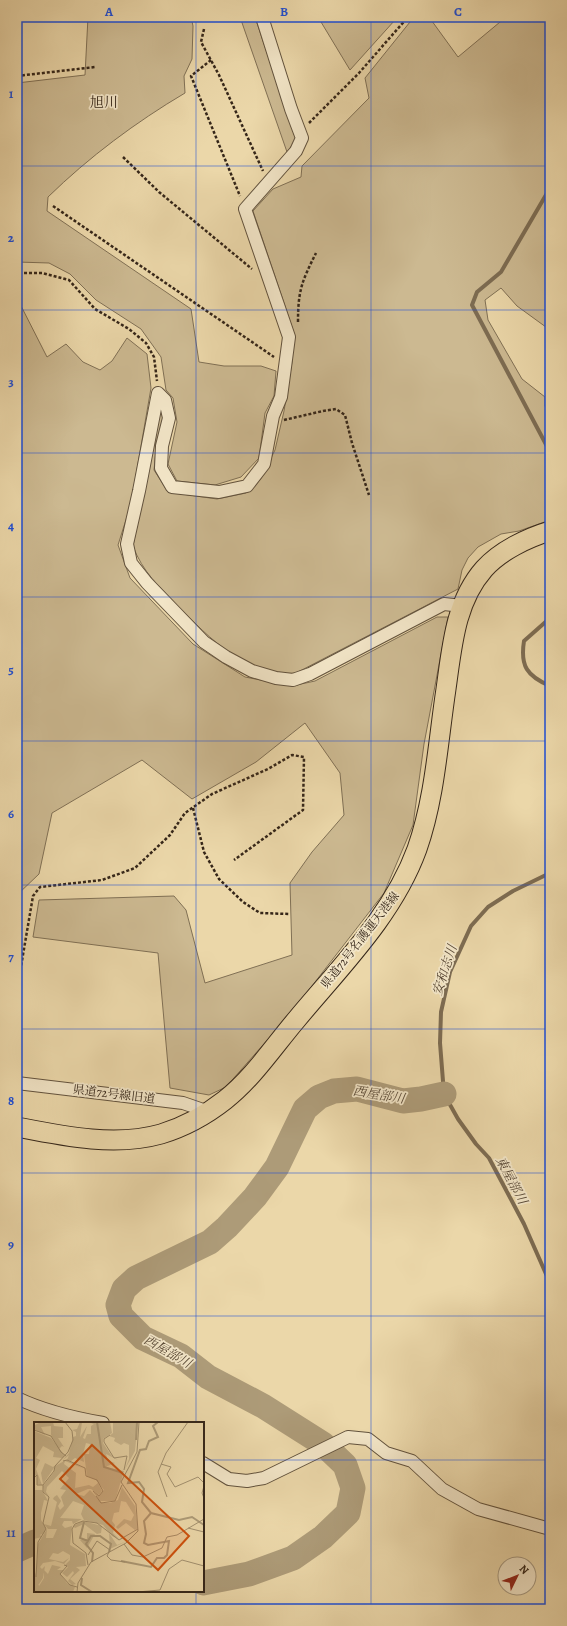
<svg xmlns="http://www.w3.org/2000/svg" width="567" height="1626" viewBox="0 0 567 1626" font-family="Alegreya,'Noto Serif JP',serif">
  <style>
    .green { fill: #ccb991; stroke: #807055 }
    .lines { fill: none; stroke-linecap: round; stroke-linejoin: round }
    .stream { stroke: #7d6c52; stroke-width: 4 }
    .river { stroke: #ad9b78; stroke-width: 25 }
    .street-casing { stroke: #62523d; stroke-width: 14 }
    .primary-casing { stroke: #352619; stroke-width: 21 }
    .path { stroke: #352619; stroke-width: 2.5; stroke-dasharray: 3 2; stroke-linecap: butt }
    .street { stroke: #f2e5c7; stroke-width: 12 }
    .primary { stroke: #ebd7a9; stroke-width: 19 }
    .grid { fill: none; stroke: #1d4ed8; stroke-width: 1; stroke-opacity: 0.55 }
    .labels { text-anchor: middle; stroke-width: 3.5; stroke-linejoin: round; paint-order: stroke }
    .street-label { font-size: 12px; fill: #352619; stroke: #f2e5c7 }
    .water-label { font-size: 13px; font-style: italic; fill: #594936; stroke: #f2e5c7 }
    .quarter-label { font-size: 14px; fill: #352619; stroke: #f2e5c7 }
    .inset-river { fill: none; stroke: #ad9b78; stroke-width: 2 }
    .inset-road { fill: none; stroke: #a2906f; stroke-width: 1 }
    .view { fill: #cd510e; fill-opacity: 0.15; stroke: #cd510e; stroke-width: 2 }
    .inset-edge { fill: none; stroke: #352619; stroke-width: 2 }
    .neatline { fill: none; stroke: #1d4ed8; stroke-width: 1.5 }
    .grid-label { font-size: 13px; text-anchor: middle; font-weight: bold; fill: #1d4ed8 }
  </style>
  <rect width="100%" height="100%" fill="#ebd7a9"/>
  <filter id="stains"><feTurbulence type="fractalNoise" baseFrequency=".005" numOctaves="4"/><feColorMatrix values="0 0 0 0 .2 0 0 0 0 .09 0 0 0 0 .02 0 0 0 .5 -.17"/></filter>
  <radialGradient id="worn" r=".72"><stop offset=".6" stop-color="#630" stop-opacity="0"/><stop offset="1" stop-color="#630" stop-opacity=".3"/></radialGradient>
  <path class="green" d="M88,17H191L193,26L192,59L184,76L185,93C136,122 89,157 48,197L47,211L191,309L199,362L224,366H261L276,371L274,396L265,413L259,458L241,477L215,485L177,481L168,464L177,422L173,398L166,390L161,357L141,329L96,300L70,274L49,263L17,262V83L85,75Z
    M240,17H255L296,140L287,152Z
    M318,17H396L395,20L350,70Z
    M414,17H429L458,57L506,17H550V330L517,306L501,288L485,300L488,320L522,379L545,397V406L550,416V520L519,531L501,534L478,547L468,558L462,570L458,589L296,673C249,679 208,637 178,606C160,588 142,571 133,546L161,403L166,416L157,441L154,470L168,492L217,499L246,493L260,480L275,450L284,411L292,362L293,330L253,211L273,189L301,177L302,166L369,98L365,78Z
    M17,298L47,357L66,344L83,362L100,370L112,361L127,338L147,354L151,388L131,504L118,545L130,578L193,644L245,677L292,686L315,681L437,617H448L424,744L413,825L384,893L291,1013L226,1087L209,1095L170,1088L158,953L33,937L39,900L174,896L186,910L205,983L292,955L290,883L312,852L344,815L340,773L305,723L256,762L192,799L142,760L52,813L39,874L17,895Z"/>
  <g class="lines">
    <path class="stream" d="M550,188L501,272L477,292L472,305L550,452
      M550,618L524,641C520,666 527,676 550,686
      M550,873L513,891L488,907L471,926L450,972L441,1012L440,1043L444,1094L458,1119L476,1144L489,1158L524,1224L550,1283"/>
    <path class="river" d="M17,1550L35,1542
      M203,1583L249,1574L293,1558L323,1537L348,1513L353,1488L345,1465L323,1444L263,1406L208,1377L181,1356L143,1338L121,1316L118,1305L124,1289L136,1278L210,1242L227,1227L255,1197L277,1167L305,1109L319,1097L334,1091L357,1089L403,1101L421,1099L444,1094"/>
    <defs>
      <path id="street" d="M158,393L165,400L169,418L162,446L161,468L172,487L219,492L247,486L264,464L273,416L281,397L289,337L245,209L296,151L302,138L291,109L262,17
        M158,393L139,491L127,544L131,563L147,583L204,642L226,657L252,671L276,678L293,680L310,674L444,604L462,606
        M17,1083L183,1103L209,1112
        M17,1398C44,1411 74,1418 103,1423
        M203,1463L229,1479L247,1481L264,1478L348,1437L368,1439L386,1453L412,1461L442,1489L478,1509L550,1529"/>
      <path id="primary" d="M17,1127C63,1136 115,1147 161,1134C184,1127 206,1115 225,1100C253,1078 274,1046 297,1019C341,966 393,915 417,849C435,798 438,742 446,689C452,647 455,602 484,569C500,551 527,538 550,531"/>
    </defs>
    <use href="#street" class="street-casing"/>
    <use href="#primary" class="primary-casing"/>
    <path class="path" d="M17,18L28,17
      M204,29L201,42L219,75L263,171
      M211,60L191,76L240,196
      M17,76L95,67
      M309,123L359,73L408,17
      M123,157L159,192L252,269
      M53,206L274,357
      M24,273H42L69,280L95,309L129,329L146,343L154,357L157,381
      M298,322C298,290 302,281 316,253
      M284,420L323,411L336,409L345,415L352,443L369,495
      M193,808L204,852L219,879L243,902L260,913L289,914
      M17,990L33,896L40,887L102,880L135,868L170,835L185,813L212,794L268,769L292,755L304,757L303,810L234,860"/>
    <use href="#street" class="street"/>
    <use href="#primary" class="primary"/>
  </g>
  <path class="grid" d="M196,17V1423M371,17V1609M17,166H550M17,310H550M17,453H550M17,597H550M17,741H550M17,885H550M17,1029H550M17,1173H550M17,1316H550M17,1460H35M203,1460H550M196,1591V1609"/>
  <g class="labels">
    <g class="street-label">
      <text transform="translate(360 940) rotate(-52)" y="4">県道72号名護運天港線</text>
      <text transform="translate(114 1094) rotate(7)" y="4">県道72号線旧道</text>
    </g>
    <g class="water-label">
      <text transform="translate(444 970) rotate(-72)" y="5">安和志川</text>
      <text transform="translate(379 1094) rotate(9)" y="5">西屋部川</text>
      <text transform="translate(512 1180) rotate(62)" y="5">東屋部川</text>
      <text transform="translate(168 1351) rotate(30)" y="5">西屋部川</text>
    </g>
    <g class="quarter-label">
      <text x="104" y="107">旭川</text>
    </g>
  </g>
  <g transform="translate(34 1422)">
    <rect width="170" height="170" fill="#ebd7a9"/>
    <path d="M7,0H19L20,4L29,5V16H24L30,25L28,24L25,27L17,13V4L7,5L11,13L0,7L1,3ZM46,0H48L46,15L53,4L49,16L51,17L53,12H57V4L60,2L54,0H76L78,11L69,17V21L77,33L84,38L72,32L74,39L81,41L71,45L90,49L81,79H66L59,70L65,74L70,68L62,58L53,54L50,32H55L56,22L52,21L49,32L50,40L41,36L37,39L33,38L35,33L29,38L35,31L39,15L42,14V10L38,8L43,7ZM79,0H104L101,29L91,47L95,37V23L90,21L87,23L80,19L81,16L75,14L79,11ZM0,9L17,16L31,34L28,36L19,35L20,30L9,24L2,36L6,38L2,47L8,63L3,62V53L0,54ZM32,38L51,47L31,39L30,42L42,51L41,66L55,63L59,65L64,61L68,69L65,73L57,67H54L42,72L50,74L56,68L68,81H76L84,78L88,65L101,84L104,106L101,108L92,101L84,107L82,105L90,97L97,99L100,93L92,80L87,79L85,90L80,91L78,99L81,103L79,111L86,118L78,114L69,103L50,98L47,92L50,83L39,79L26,96L48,97L39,102L38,99H30L28,103L31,106L38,104L36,123L51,132L52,144L42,145L46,148L36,157L42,162L38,163L34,159L40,151L39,149L33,155L28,151L34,145L31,143L36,138V133L29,129L24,132L19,131L15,137L29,140L35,136L30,142L21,139L9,141L6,145L8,147L11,144L9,156L5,162L2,159L4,122L13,107L12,116H19L23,107H14L10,102L17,104L23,80L19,77L20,75L23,73L27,79L24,84L26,88L30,84L27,75L32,68L26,67L35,56L28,49L13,65L12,70L15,74L10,70L9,64L20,50L21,44ZM11,41L19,45L22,43L9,62L7,51ZM0,64L1,68H8L14,79L10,78L7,91V98L12,106L10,111L6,113L8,115L0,117ZM49,99L68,104L67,111L63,112L50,102L41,106L39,104ZM53,111L61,112L53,126L46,118L53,117ZM75,111L83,123L93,119L76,127ZM18,143L27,145L23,148H30L26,152L33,161L41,165L39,170H0V146L5,164L10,156V148L14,152Z" fill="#ccb991"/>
    <path class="inset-river" d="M63,0L70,45L89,51M124,0L119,4L124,15L115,19L112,27L106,28L94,61L105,60L110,67L108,80L117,91L145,98L158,95L170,103M102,18L103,0M50,100L46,116L54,119M87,139L117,145L123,136H130L133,133L135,119L114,123L110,121L112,112L110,99L117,91M58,140L59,131L52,122L57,114H66L77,122L75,130M48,156L47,163L58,170"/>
    <path class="inset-road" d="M0,8L17,14L27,30L32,34M76,13L70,17V20L80,36L93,34L90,48M29,39L33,38L51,46L52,54L63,58L69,69L65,74L59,69M127,42L137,45L133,52L141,65L164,55L170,61M0,56L3,53V63H9L20,49L21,44L34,30L39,18L38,9L31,0M170,64L168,71L170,76M62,74L67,81L81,79L88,63M133,75L124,50L132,31L154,0M154,106L170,110M90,122L98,133L109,135L128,126L133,115L143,113L170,97M54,133L63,119L76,128L73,134L77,138L91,140M30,143L33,144L26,152L36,163L43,165M54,143L52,131L39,121L38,107L41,102L49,99L63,101L85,118L104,107M2,155L4,120L12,107L9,101L15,75L9,70V63M43,170L44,161L57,140L92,121L104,109L102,82L87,60L103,30L105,0M103,170L126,168L135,147L148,138L170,144"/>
    <path class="view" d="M58,23L155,114L124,148L26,57Z"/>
    <rect width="170" height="170" class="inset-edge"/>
  </g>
  <rect width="567" height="1626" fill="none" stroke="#ebd7a9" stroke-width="44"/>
  <g transform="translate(517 1576) rotate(47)"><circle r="19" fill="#f2e5c7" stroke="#a69981"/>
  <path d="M0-3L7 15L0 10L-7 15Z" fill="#8f2418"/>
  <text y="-6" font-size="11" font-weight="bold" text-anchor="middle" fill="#352619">N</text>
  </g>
  <rect x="22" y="22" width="523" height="1582" class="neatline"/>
  <g class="grid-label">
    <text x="109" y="16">A</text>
    <text x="284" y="16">B</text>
    <text x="458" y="16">C</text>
    <text x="11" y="98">1</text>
    <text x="11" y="242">2</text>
    <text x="11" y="386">3</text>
    <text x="11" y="530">4</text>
    <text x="11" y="674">5</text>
    <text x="11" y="818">6</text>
    <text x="11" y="961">7</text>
    <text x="11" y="1105">8</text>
    <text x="11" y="1249">9</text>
    <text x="11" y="1393">10</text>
    <text x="11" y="1537">11</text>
  </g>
  <rect width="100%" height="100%" filter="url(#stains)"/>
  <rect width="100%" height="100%" fill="url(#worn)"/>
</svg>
